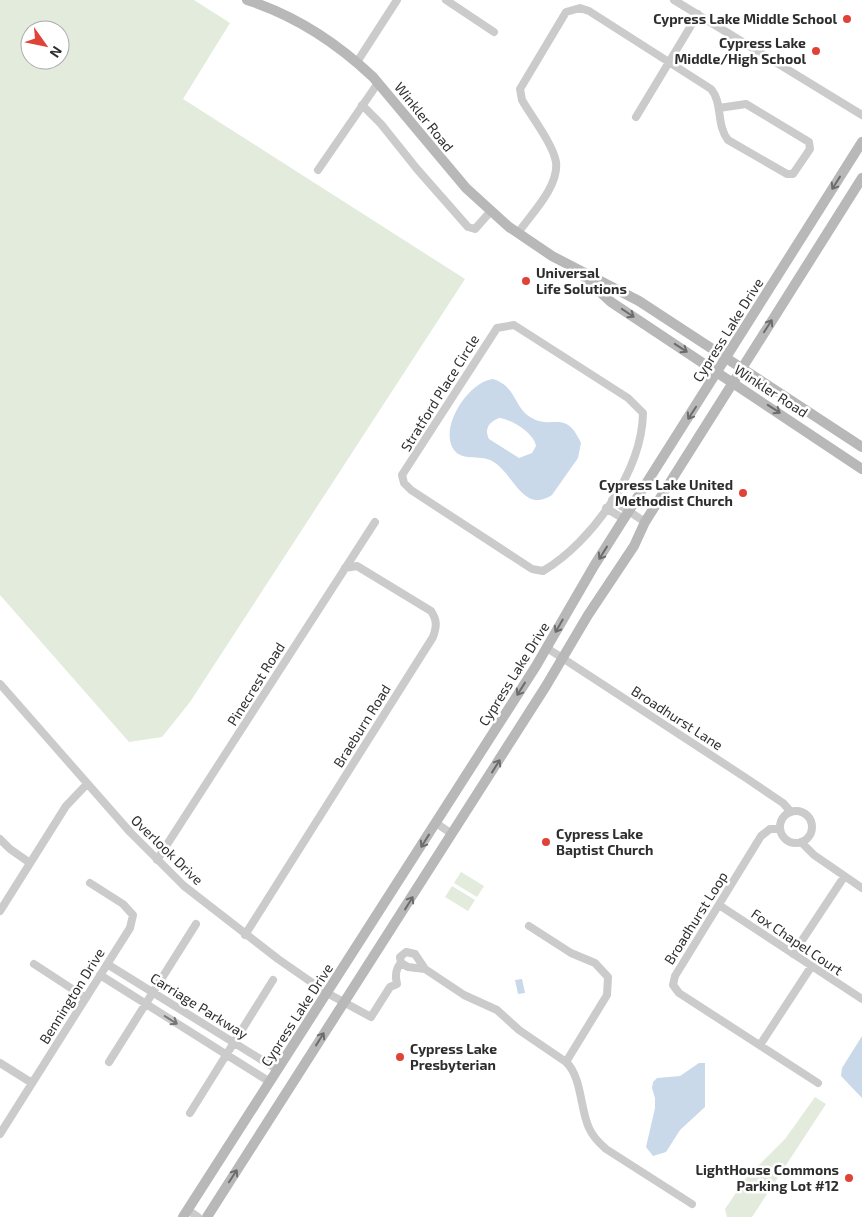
<svg xmlns="http://www.w3.org/2000/svg" width="862" height="1217" viewBox="0 0 862 1217" font-family="'Exo 2',sans-serif">
  <style>
    .green { fill: #e2ebdc; fill-rule: evenodd }
    .water { fill: #c9d9ea; fill-rule: evenodd }
    .lines { fill: none; stroke-linecap: round; stroke-linejoin: round }
    .street { stroke: #cbcbcb; stroke-width: 8 }
    .secondary { stroke: #b8b8b8; stroke-width: 10 }
    .oneway { stroke: #6c6c6c }
    .oneway2 { stroke: #757575 }
    .poi-dot { fill: #df4236; stroke: #fff; stroke-width: 2 }
    .labels { text-anchor: middle; stroke-width: 5; stroke-linejoin: round; paint-order: stroke }
    .poi-label { font-size: 14px; font-weight: bold; fill: #2e2e2e; stroke: #fff; text-anchor: end }
    .street-label { font-size: 14px; fill: #2e2e2e; stroke: #fff }
  </style>
  <rect width="100%" height="100%" fill="#fff"/>
  <path class="green" d="M0,0H194L230,23L183,99L465,279L190,702L162,737L129,742L0,595ZM30,30H60V60H30Z
    M461,872L484,886L477,897L454,883Z
    M452,886L475,900L468,911L445,897Z
    M815,1097L826,1104L752,1217H727L725,1209L746,1178L785,1139Z"/>
  <path class="water" d="M493,379C517,387 513,406 530,417C553,431 565,408 581,443L578,458L552,495C522,515 513,470 490,460C479,455 462,461 454,450C438,428 469,381 493,379ZM499,418C511,419 534,433 536,446L532,453L519,458L489,439C484,429 489,422 499,418Z
    M522,979L525,993L518,994L515,980Z
    M862,1036V1098L841,1076L842,1068Z
    M699,1063H705V1107L680,1130L666,1152L653,1156L646,1147L655,1108V1098L652,1088L653,1082L657,1078L680,1076Z"/>
  <g class="lines">
    <path class="street" d="M446,0L494,32
      M674,0L862,115
      M357,62L397,0
      M362,105L381,124L417,169L468,227L475,229L490,212
      M636,117L698,14
      M318,170L378,83
      M518,233C531,214 559,187 556,162C553,144 531,116 522,100L520,89L566,12L580,8L589,11L711,89C723,103 716,125 728,140L787,174H793L810,149L809,142L746,104L719,108
      M514,325L628,398L643,413C642,471 592,542 543,571L532,569L411,490L404,483L402,475L497,328Z
      M612,500L645,522
      M606,508L624,519
      M547,648L746,778L783,803L791,812
      M0,684L130,832L184,886L278,959L327,993L371,1017L390,987L397,984C395,976 395,969 401,963
      M780 827a16 16 0 1 1 32 0a16 16 0 1 1-32 0Z
      M436,823L452,834
      M780,829H770L761,836L675,976L673,985L679,993L818,1083
      M0,839L10,849L30,863
      M801,842L814,855L862,888
      M157,860L375,522
      M719,905L862,999
      M0,911L66,806L87,784
      M529,926L571,953L595,963L608,977L607,995L566,1062
      M245,935L433,637C437,626 437,620 431,611L357,566L345,568
      M793,954L844,877
      M34,964L86,998
      M107,964L278,1070
      M425,969L415,954L406,952L400,957L401,963L408,967L425,969L464,995L497,1010L519,1030L566,1062C582,1077 580,1109 589,1128C593,1137 599,1143 606,1149L692,1204
      M100,975L270,1082
      M760,1045L811,967
      M109,1062L196,924
      M0,1063L32,1083
      M190,1113L273,980
      M0,1134L130,928L133,915L123,904L90,883
      M188,1210L198,1217"/>
    <path class="secondary" d="M247,0C294,15 337,43 373,77L466,188L509,227L552,256L639,301L862,447
      M580,273L611,302L862,469
      M183,1217L536,666L594,566L862,142
      M207,1217L546,686L588,615L634,546L645,522L862,178"/>
  </g>
  <defs><path id="oneway-shaft" d="M-6 0H5M1.5-3L5.5 0L1.5 3" fill="none" stroke-width="1.6" stroke-linecap="round" stroke-linejoin="round" transform="scale(1.25)"/></defs>
  <g class="oneway">
    <use href="#oneway-shaft" transform="translate(836 183) rotate(122)"/>
    <use href="#oneway-shaft" transform="translate(628 313) rotate(34)"/>
    <use href="#oneway-shaft" transform="translate(768 326) rotate(-57)"/>
    <use href="#oneway-shaft" transform="translate(681 348) rotate(33)"/>
    <use href="#oneway-shaft" transform="translate(774 409) rotate(33)"/>
    <use href="#oneway-shaft" transform="translate(692 413) rotate(123)"/>
    <use href="#oneway-shaft" transform="translate(603 553) rotate(122)"/>
    <use href="#oneway-shaft" transform="translate(559 626) rotate(120)"/>
    <use href="#oneway-shaft" transform="translate(521 689) rotate(122)"/>
    <use href="#oneway-shaft" transform="translate(496 766) rotate(-58)"/>
    <use href="#oneway-shaft" transform="translate(425 841) rotate(122)"/>
    <use href="#oneway-shaft" transform="translate(409 903) rotate(-58)"/>
    <use href="#oneway-shaft" transform="translate(320 1039) rotate(-58)"/>
    <use href="#oneway-shaft" transform="translate(233 1176) rotate(-57)"/>
  </g>
  <use class="oneway2" href="#oneway-shaft" transform="translate(171 1020) rotate(32)"/>
  <g class="poi-dot">
    <circle cx="847" cy="19" r="5"/>
    <circle cx="816" cy="51" r="5"/>
    <circle cx="526" cy="281" r="5"/>
    <circle cx="743" cy="493" r="5"/>
    <circle cx="546" cy="842" r="5"/>
    <circle cx="400" cy="1057" r="5"/>
    <circle cx="849" cy="1178" r="5"/>
  </g>
  <g class="labels">
    <g class="poi-label">
      <text x="837" y="24">Cypress Lake Middle School</text>
      <text x="806" y="48">Cypress Lake<tspan x="806" dy="16">Middle/High School</tspan></text>
      <text x="536" y="278" text-anchor="start">Universal<tspan x="536" dy="16">Life Solutions</tspan></text>
      <text x="733" y="490">Cypress Lake United<tspan x="733" dy="16">Methodist Church</tspan></text>
      <text x="556" y="839" text-anchor="start">Cypress Lake<tspan x="556" dy="16">Baptist Church</tspan></text>
      <text x="410" y="1054" text-anchor="start">Cypress Lake<tspan x="410" dy="16">Presbyterian</tspan></text>
      <text x="839" y="1175">LightHouse Commons<tspan x="839" dy="16">Parking Lot #12</tspan></text>
    </g>
    <g class="street-label">
      <text transform="translate(424 117) rotate(51)" y="5">Winkler Road</text>
      <text transform="translate(728 330) rotate(-58)" y="5">Cypress Lake Drive</text>
      <text transform="translate(771 391) rotate(33)" y="5">Winkler Road</text>
      <text transform="translate(440 393) rotate(-58)" y="5">Stratford Place Circle</text>
      <text transform="translate(514 674) rotate(-58)" y="5">Cypress Lake Drive</text>
      <text transform="translate(256 684) rotate(-58)" y="5">Pinecrest Road</text>
      <text transform="translate(677 718) rotate(33)" y="5">Broadhurst Lane</text>
      <text transform="translate(362 726) rotate(-58)" y="5">Braeburn Road</text>
      <text transform="translate(167 850) rotate(44)" y="5">Overlook Drive</text>
      <text transform="translate(696 918) rotate(-58)" y="5">Broadhurst Loop</text>
      <text transform="translate(797 942) rotate(34)" y="5">Fox Chapel Court</text>
      <text transform="translate(72 996) rotate(-58)" y="5">Bennington Drive</text>
      <text transform="translate(199 1006) rotate(32)" y="5">Carriage Parkway</text>
      <text transform="translate(297 1015) rotate(-57)" y="5">Cypress Lake Drive</text>
    </g>
  </g>
  <g transform="translate(45 45) rotate(123)"><circle r="24" fill="#ffffff" stroke="#ababab"/>
  <path d="M0-4L9 19L0 12L-9 19Z" fill="#df4236"/>
  <text y="-8" font-size="14" font-weight="bold" text-anchor="middle" fill="#2e2e2e">N</text>
  </g>
</svg>
